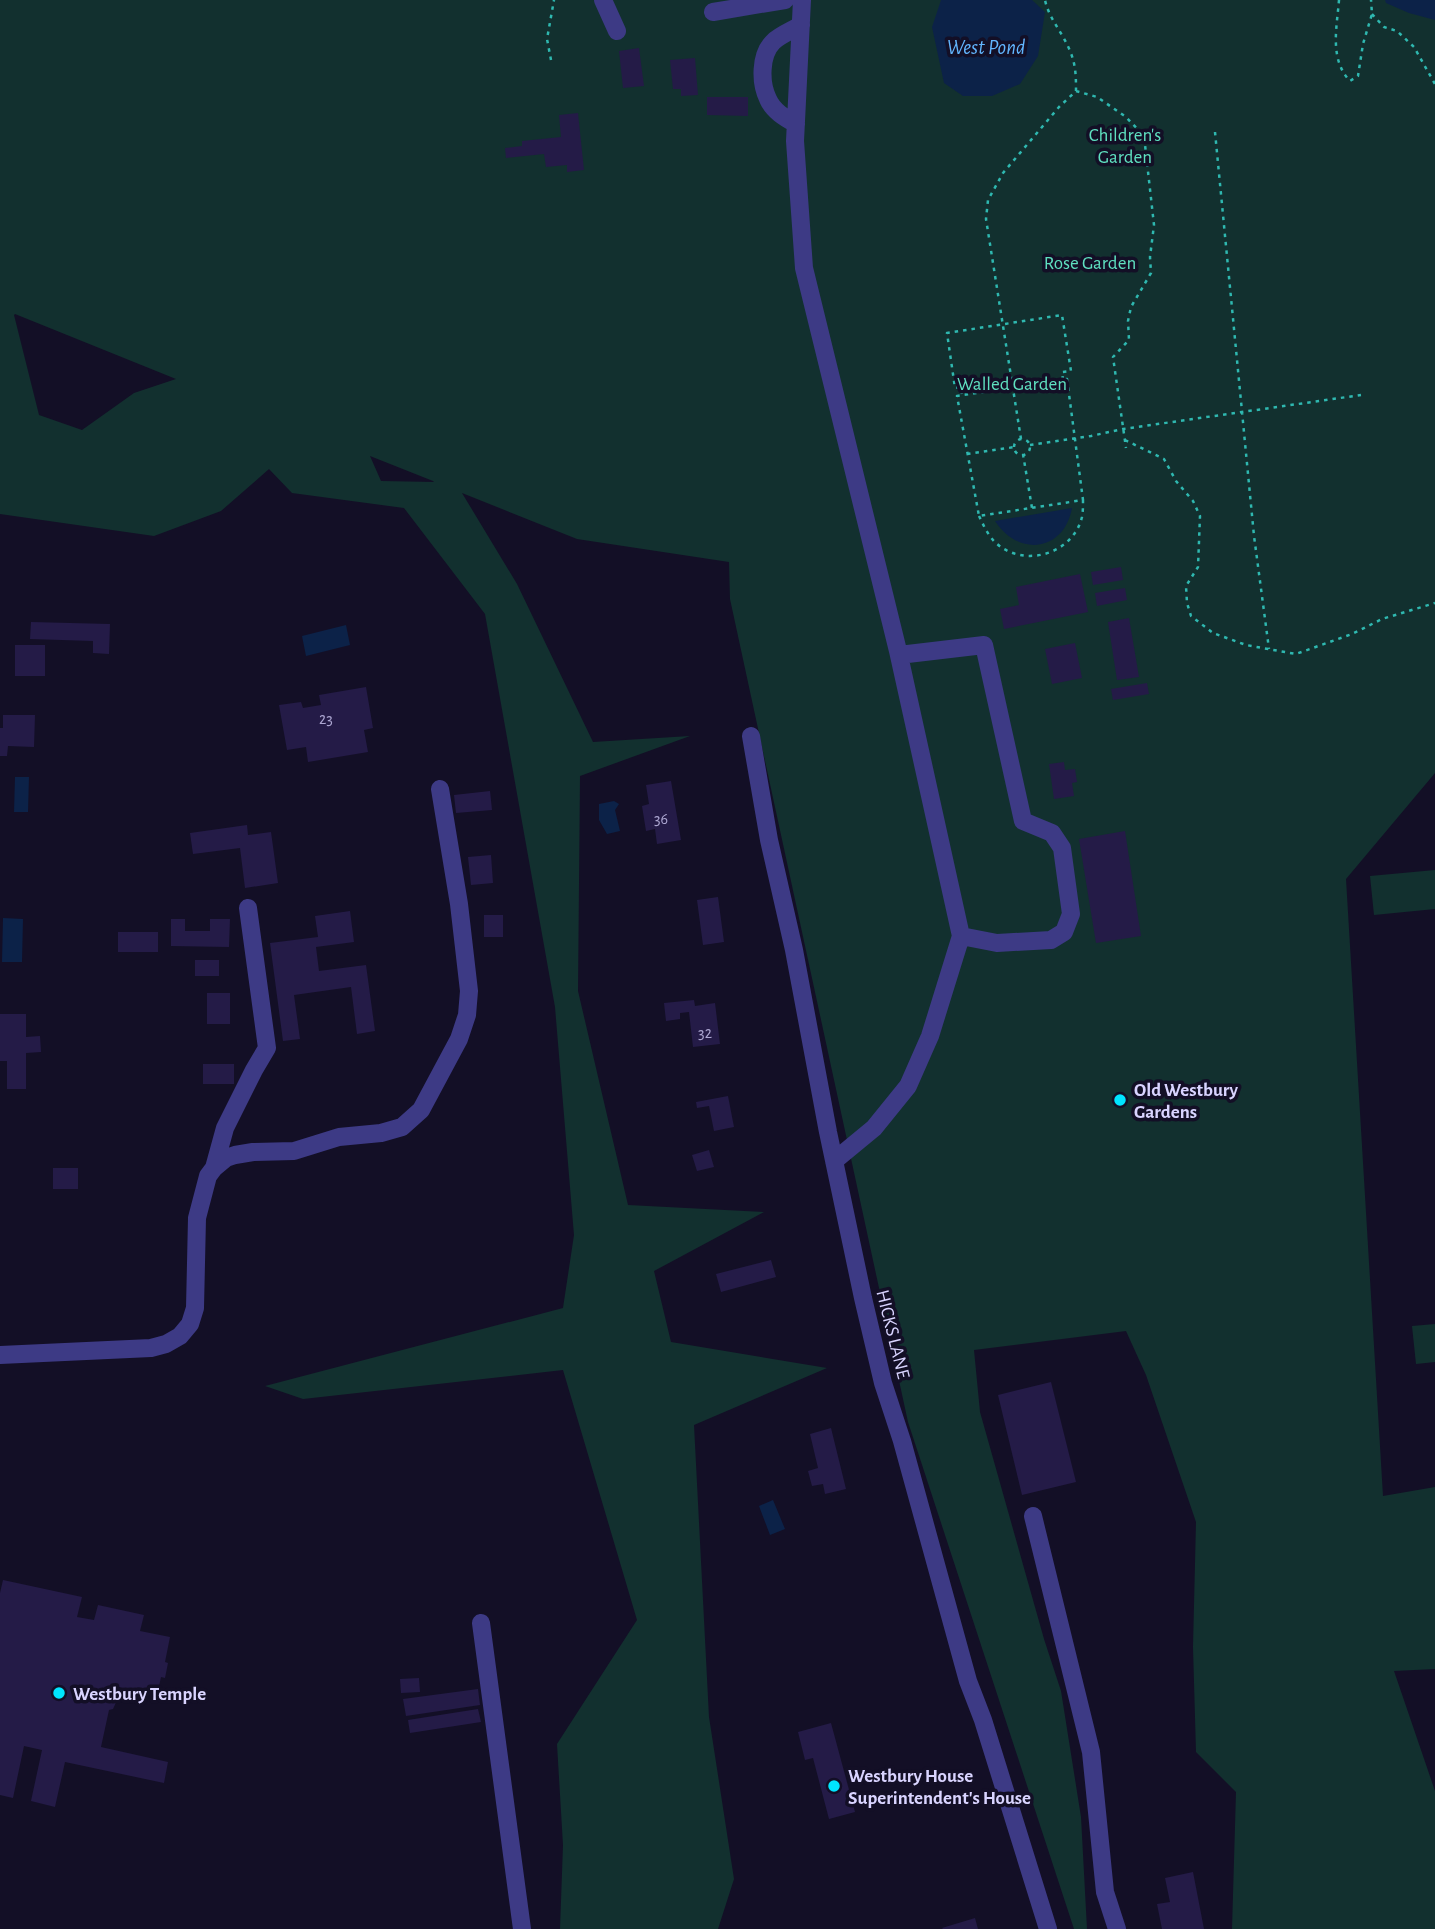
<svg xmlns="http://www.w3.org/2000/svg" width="1435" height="1929" viewBox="0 0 1435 1929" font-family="'Alegreya Sans',sans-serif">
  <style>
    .green { fill: #12302f; fill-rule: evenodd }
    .water { fill: #0c2248 }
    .building { fill: #241b47 }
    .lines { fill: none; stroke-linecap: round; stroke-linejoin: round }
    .path { stroke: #2fb8b0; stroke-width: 2.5; stroke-dasharray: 3.5 5; stroke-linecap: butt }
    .minor { stroke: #3d3a85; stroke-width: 18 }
    .poi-dot { fill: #00e5ff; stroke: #130f26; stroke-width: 2.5 }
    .labels { text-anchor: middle; stroke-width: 7; stroke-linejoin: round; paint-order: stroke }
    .number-label { font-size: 16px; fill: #aca6d1 }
    .park-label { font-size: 19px; fill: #5fe0c0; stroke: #130f26 }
    .poi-label { font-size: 19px; font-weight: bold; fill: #d9d4ff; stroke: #130f26; text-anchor: start }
    .street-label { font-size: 19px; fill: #d9d4ff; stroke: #130f26 }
    .water-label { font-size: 21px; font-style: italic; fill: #62b6ff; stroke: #130f26 }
  </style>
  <rect width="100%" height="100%" fill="#130f26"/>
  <path class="green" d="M0,0H1435V773L1346,879L1383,1496L1435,1487V1669L1394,1671L1435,1791V1929H1232L1236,1792L1196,1752L1193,1647L1196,1522L1146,1375L1126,1331L974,1350L980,1412L1044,1639L1061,1691L1081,1817L1087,1929H1074L908,1422L730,599L729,562L577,539L462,493L517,584L593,742L690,736L580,776L578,991L628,1205L764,1212L654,1271L671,1342L827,1368L694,1425L709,1717L734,1879L718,1929H560L563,1845L557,1744L637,1620L563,1370L303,1399L265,1386L563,1308L574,1235L555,1007L485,614L404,508L292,493L269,469L221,511L154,536L0,514ZM14,315L15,314L176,379L134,393L82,430L39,415ZM370,456L433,481L434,482L381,481Z
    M1435,870V909L1374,915L1370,876Z
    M1435,1324V1362L1416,1364L1412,1326Z"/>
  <path class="water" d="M941,0H1032L1045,12L1038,56L1020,84L992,96H963L944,83L932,27Z
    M1385,0H1435V20L1409,13L1386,3Z
    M1072,508C1064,552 1018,557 995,521Z
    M346,625L350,645L306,656L302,636Z
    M15,777H29L28,812H14Z
    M614,801L619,804L615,810L620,831L607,834L599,820V804Z
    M3,918L23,919L22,962H2Z
    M773,1500L785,1529L770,1535L759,1506Z"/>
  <path class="building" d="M639,48L644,86L623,88L619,51Z
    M695,58L698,95L681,96V89H673L670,60Z
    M707,97H748V116L707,115Z
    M578,113L584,170L567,172V165L546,167L544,154L506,158L505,148L522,146V141L561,137L559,115Z
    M1121,567L1123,580L1093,585L1091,572Z
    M1080,574L1088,612L1004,629L1000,609L1019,605L1016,587Z
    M1125,588L1127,600L1097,606L1095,593Z
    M1129,618L1139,677L1117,680L1108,622Z
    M31,622L110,624L109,654L93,653V641L30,639Z
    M1075,643L1082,678L1052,684L1045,649Z
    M15,645H45V676H15Z
    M1147,683L1149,694L1113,700L1111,689Z
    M366,687L373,728L364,730L368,752L308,762L306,747L287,750L279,705L301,702L303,708L321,705L319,695Z
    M3,715H35L34,747L8,746L7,756H0V728H3Z
    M1064,762L1065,770L1075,769L1077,782L1072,783L1074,796L1054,799L1049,764Z
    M671,781L681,840L657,844L655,829L646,831L642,806L649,804L646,785Z
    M490,791L492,810L456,813L454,795Z
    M247,825L248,835L271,832L278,883L245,888L240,848L193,854L190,833Z
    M1125,831L1141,936L1096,943L1079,839Z
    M491,855L493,883L471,885L468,857Z
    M718,897L724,942L703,945L697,900Z
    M350,911L354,942L316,947L319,971L366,965L375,1031L357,1034L351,987L294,995L300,1039L283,1041L270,943L318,937L315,916Z
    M484,915H503V937H484Z
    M171,919H185V931H210V919H230L229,947L171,946Z
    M118,932H158V952H118Z
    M195,960H219V976H195Z
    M207,993H230V1024H207Z
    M694,1000L695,1006L715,1003L720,1044L693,1047L689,1012L680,1013V1019L666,1021L664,1003Z
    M0,1014H26V1037L40,1036L41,1052L26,1053V1089H7V1061H0Z
    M203,1064H234V1084H203Z
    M728,1096L734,1127L714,1131L709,1106L697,1108L696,1102Z
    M709,1150L714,1167L697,1171L692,1155Z
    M53,1168H78V1189H53Z
    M771,1260L776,1277L721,1292L716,1274Z
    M1051,1382L1076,1482L1022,1495L998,1395Z
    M831,1428L846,1489L825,1494L823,1484L812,1486L808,1471L818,1468L810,1434Z
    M3,1580L82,1597L77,1617L94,1620L98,1605L144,1615L140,1631L170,1637L165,1662L168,1663L165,1678L161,1677L157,1696L115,1686L118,1698L113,1709L109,1710L101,1747L168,1762L164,1783L65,1762L55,1807L31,1801L42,1750L24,1746L13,1798L0,1795V1593Z
    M419,1678L420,1692L401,1693L400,1679Z
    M478,1689L480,1705L406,1716L403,1699Z
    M478,1709L481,1722L410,1733L408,1720Z
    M831,1723L855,1812L829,1819L813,1758L805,1760L798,1732Z
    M1193,1872L1204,1929H1162L1157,1904L1170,1902L1165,1878Z
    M975,1918L978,1929H943L942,1928Z"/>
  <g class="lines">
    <path class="path" d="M1339,0C1337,27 1329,59 1350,81L1358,76L1363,44L1372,14L1371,0
      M1372,14L1384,27L1397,31L1414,47L1435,84
      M551,60L547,39L554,0
      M1076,91L1097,97L1126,117L1144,136L1154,225L1150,257L1151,273L1131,307L1128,321L1129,340L1113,357L1126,448
      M1215,132L1254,536L1269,649
      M1067,379L1083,500L979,516L957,396Z
      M962,394L961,387L955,388L947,333L1062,315L1071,371L1062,372L1063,380
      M1021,439L986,219L988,200L1003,173L1059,107L1076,91C1076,77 1076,65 1070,51C1063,33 1049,19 1045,0
      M1014 447a8 8 0 1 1 16 0a8 8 0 1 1-16 0Z
      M1125,440L1164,459L1176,481L1193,501L1200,516L1198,567L1186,586L1187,603L1191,616L1213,633L1246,645L1296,654L1352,634L1382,619L1435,603
      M1030,445L1091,436L1123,429L1361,395
      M967,454L1015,447
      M1023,454L1032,508
      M979,516C984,526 988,536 997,544C1025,568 1073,554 1082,517C1083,512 1083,506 1083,500"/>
    <path class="minor" d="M603,0L617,31
      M802,0L795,141L804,268L898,651L961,936L930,1036L908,1086L874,1128L834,1161
      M713,12L785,0
      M796,124C785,118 773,111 768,99C760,83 760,55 773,42C780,35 793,30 801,25
      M899,655L984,645L1023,821L1052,833L1062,848L1071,914L1064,932L1051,940L997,943L961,936
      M751,736L769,840L794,950L828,1132L863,1298L883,1383L902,1441L968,1681L983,1720L1048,1929
      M214,1168L225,1128L254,1070L267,1048L248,908
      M0,1355L151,1348L166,1344L180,1336L190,1324L195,1308L197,1218L208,1176L214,1168L226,1158L235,1155L253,1152L294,1151L339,1137L381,1133L402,1127L421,1110L459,1039L467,1015L469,991L459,904L440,789
      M1033,1516L1091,1752L1105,1892L1117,1929
      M481,1623L522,1929"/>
  </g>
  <g class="poi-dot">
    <circle cx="1120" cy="1100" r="7"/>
    <circle cx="59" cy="1693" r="7"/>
    <circle cx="834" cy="1786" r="7"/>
  </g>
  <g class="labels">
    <g class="number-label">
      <text x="326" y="724">23</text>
      <text x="661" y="824">36</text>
      <text x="705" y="1038">32</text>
    </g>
    <g class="park-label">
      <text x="1125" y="141">Children's<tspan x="1125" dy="22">Garden</tspan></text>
      <text x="1090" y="269">Rose Garden</text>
      <text x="1012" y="390">Walled Garden</text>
    </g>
    <g class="poi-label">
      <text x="1134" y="1096">Old Westbury<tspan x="1134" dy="22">Gardens</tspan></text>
      <text x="73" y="1700">Westbury Temple</text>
      <text x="848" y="1782">Westbury House<tspan x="848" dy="22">Superintendent's House</tspan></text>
    </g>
    <g class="street-label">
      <text transform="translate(894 1334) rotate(76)" y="7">HICKS LANE</text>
    </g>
    <g class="water-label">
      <text x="986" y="54">West Pond</text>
    </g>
  </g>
</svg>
